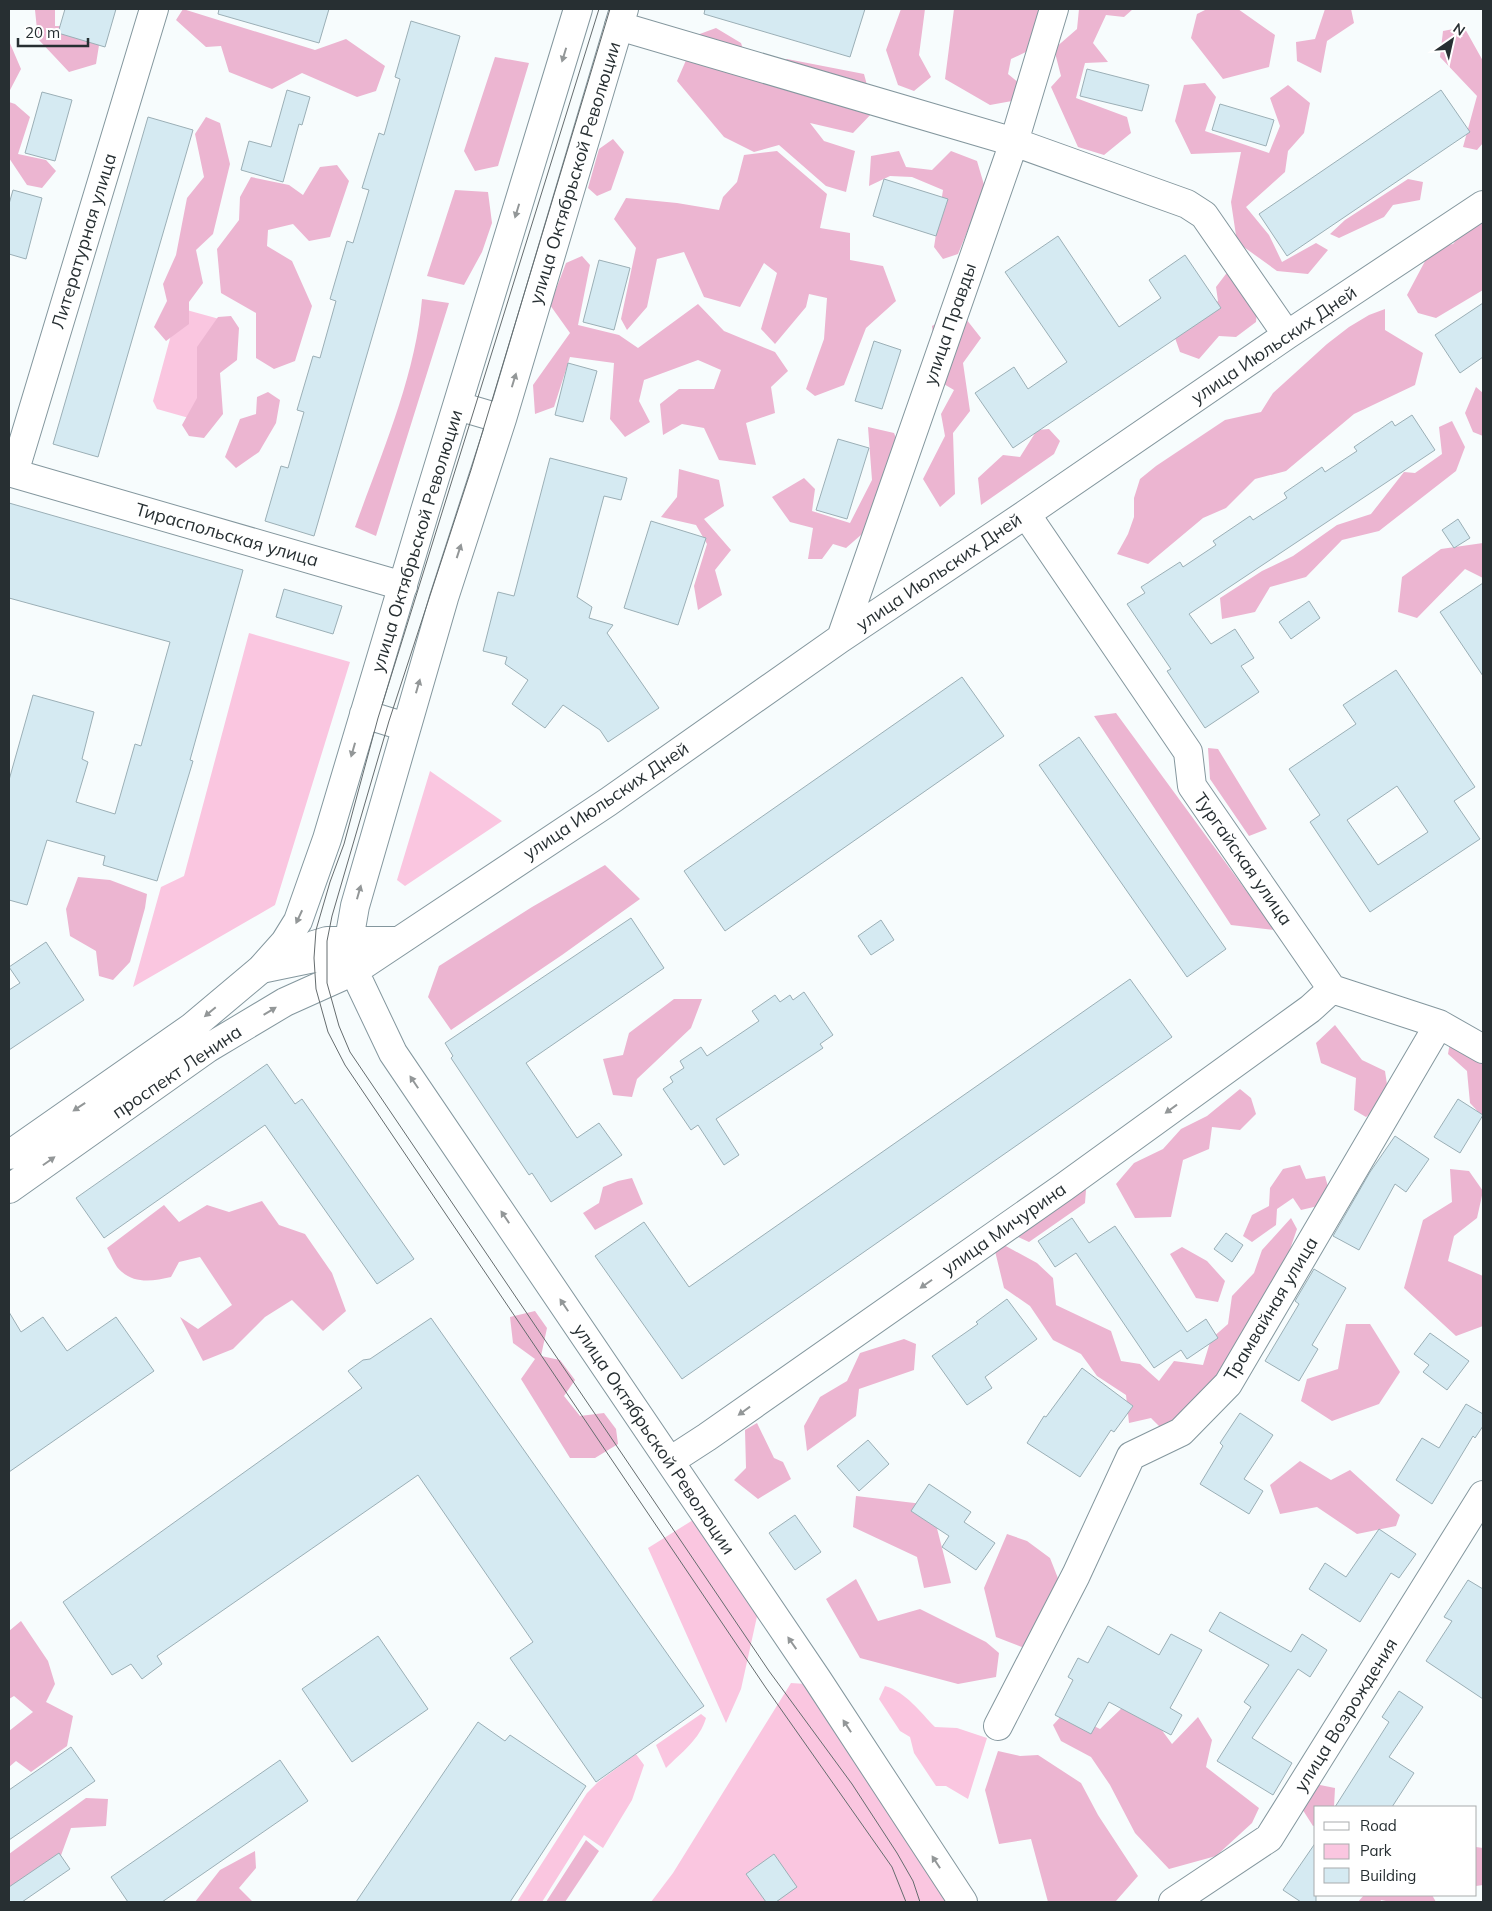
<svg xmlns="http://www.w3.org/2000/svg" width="1492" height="1911" viewBox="0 0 1492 1911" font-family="Mulish,sans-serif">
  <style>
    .green { fill: #fac6e0 }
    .forest { fill: #ecb5d1 }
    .building { fill: #d5eaf2; stroke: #9bafb6; fill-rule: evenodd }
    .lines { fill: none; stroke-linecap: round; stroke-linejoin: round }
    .minor-casing { stroke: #84979e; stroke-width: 30 }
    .major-casing { stroke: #84979e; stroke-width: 30 }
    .minor { stroke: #fff; stroke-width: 28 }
    .major { stroke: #fff; stroke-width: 28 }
    .tram { stroke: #656c6e; stroke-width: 1 }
    .oneway { fill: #939798 }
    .labels { text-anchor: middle; stroke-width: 4.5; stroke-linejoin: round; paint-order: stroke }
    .street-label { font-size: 18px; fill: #272f32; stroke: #fff }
  </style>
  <rect width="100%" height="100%" fill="#f7fcfd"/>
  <path class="green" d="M183,309L223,320L196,420L157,409L153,401L177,313Z
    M249,633L350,662L275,905L133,987L161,887L184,876Z
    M430,771L502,821L405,886L397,880Z
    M693,1520L758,1612L741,1689L726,1723L648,1548Z
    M791,1683L806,1684L953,1902H651L673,1873Z
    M885,1686C906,1692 920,1712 935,1727L957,1728L987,1738L968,1799L946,1786H936L914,1753L910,1737L900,1731L879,1699Z
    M701,1714L706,1718C700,1739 681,1753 666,1768L656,1745Z
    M636,1754L644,1765L632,1800L603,1848L584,1835L542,1902H517L587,1793L598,1782Z"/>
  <path class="forest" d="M40,9H55V26H81L100,39L96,64L69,72L38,39L35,10Z
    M183,9L315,50L346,39L385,66L376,91L357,97L302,73L272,89L229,72L221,46L206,47L176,20Z
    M901,9H925L919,55L931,77L914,91L898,85L886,50Z
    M954,9H1037L1041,15L1028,51L1011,59L1008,74L1019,83L1012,101L990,105L945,79Z
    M1079,9H1133L1124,17L1106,15L1093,43L1108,62L1085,63L1076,98L1127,117L1131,133L1104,155L1078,147L1051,87L1061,76L1054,49L1077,29Z
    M1207,9H1238L1275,35L1269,67L1223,79L1191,38L1197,14Z
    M1325,9H1351L1354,23L1327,41L1321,73L1297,61L1296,42L1315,39Z
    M1464,27L1483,61V143L1477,150L1463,147L1477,96L1440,57L1443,31Z
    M716,28L741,43L751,73L787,59L864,74L874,111L853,133L810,123L824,141L855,151L846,192L826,186L779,145L754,152L724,137L677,81L697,35Z
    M9,41L21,69L9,92Z
    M495,57L529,63L498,166L475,171L464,151Z
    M1205,83L1216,97L1205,131L1269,153L1280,126L1270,98L1288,85L1310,103L1304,133L1288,151L1285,172L1246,207L1269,235L1282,262L1316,243L1328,250L1308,274L1277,271L1237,242L1231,202L1241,152L1191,154L1175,121L1184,85Z
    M9,102L15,104L30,117L18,154L46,160L56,171L42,188L27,185L9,158Z
    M206,117L220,123L230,164L213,234L196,250L203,283L189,302V324L166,341L154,327L167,301L163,284L176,255L187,198L204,177L195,134Z
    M613,139L624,152L611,190L597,196L588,188L599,149Z
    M777,151L827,194L820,228L850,233V260L883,266L896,301L866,328L844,385L815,396L806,389L824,339L827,298L809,294L806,307L775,344L761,329L777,273L764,263L740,307L704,297L684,252L657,259L647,307L627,330L621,319L636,248L614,219L626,198L677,203L719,210L723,197L737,182L744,155Z
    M899,151L906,167L932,170L951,151L977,161L985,188L958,254L943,259L934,247L943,190L912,177L890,176L869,186L871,156Z
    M337,165L349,181L330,237L309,241L293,224L268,230L267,246L292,261L312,306L295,361L274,369L256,358V313L221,293L217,249L239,220L240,197L251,177L289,185L303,195L320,167Z
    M1408,179L1423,182L1420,200L1393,205L1384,217L1339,238L1330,234L1345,220Z
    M455,190L488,192L492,223L482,252L464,285L427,276Z
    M1483,215V290L1436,318L1418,313L1407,295L1432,248L1453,244L1473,220Z
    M582,256L590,265L578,325L619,335L638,348L698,304L724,331L775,352L788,371L771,387L775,413L746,423L756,465L719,460L704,428L682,424L663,435L660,404L679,389H714L721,370L698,360L644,380L639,401L650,422L625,437L610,419L614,363L570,357L554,407L535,414L533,385L570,333L550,305L566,263Z
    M1229,270L1259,291L1256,322L1236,337L1219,336L1199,359L1180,352L1175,338L1218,301L1216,287Z
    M422,299L449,303L376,536L355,527C381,455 416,375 422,299Z
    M1385,309V330L1423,353L1415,385L1354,414L1286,471L1255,479L1226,508L1203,518L1148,564L1117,554L1128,534L1134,517V498L1140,479L1156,466L1225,420L1261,412L1273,393L1327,344L1349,327L1369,315Z
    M959,310L981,338L963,363L970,411L953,433L955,494L940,507L923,479L945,436L941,414L954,390L937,380L932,326Z
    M231,316L239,328L237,360L220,373L223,414L204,438L189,436L182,425L197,398V347L218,317Z
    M1476,387L1483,393V436L1473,432L1465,413Z
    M268,392L280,400L276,423L259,452L236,468L225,457L240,419L256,414L257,397Z
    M1452,421L1465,447L1456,471L1379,531L1342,540L1306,577L1270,587L1255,612L1222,619L1220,598L1262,571L1293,556L1337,525L1371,514L1404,472L1415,473L1442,454L1439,427Z
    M868,427L894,433L901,450L877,521L846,548L833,544L822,559H808L813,528L790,522L772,497L804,478L815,489L812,511L850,523L872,480Z
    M1049,429L1060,441L1054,454L981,505L978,478L1003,455L1020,457L1037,430Z
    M679,469L719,480L724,506L704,519L731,550L715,570L722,595L698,610L694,586L707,544L696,525L661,517L677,497Z
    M1483,543V578L1465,569L1417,618L1398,612L1402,577L1441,549Z
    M1116,713L1275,930L1231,925L1094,716Z
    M1208,748L1218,749L1267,829L1249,836L1210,779Z
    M605,865L640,899L562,955L451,1030L428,997L439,966L532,907Z
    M78,877L110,880L147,894L145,908L130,962L113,980L99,976L96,951L70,936L66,909Z
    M674,999H702L691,1028L637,1079L632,1097L613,1095L603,1059L623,1055L629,1033Z
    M1335,1025L1362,1060L1385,1071L1389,1098L1366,1117L1354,1110L1356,1078L1321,1063L1316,1043Z
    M1450,1042L1483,1053V1117L1470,1103L1467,1071L1448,1054Z
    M1240,1089L1251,1098L1256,1114L1240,1130L1212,1127L1209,1149L1183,1160L1171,1217L1135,1218L1116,1184L1134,1163L1163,1149L1181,1129L1207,1116Z
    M1300,1165L1306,1179L1325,1176L1329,1190L1318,1206L1301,1210L1293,1198L1277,1209L1276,1225L1252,1242L1243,1236L1252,1215L1269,1206L1270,1188L1283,1169Z
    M1450,1169L1469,1171L1483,1191L1477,1218L1454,1236L1448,1261L1483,1276V1326L1456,1336L1404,1288L1423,1220L1452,1202Z
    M632,1178L643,1204L595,1230L583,1213L599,1203L603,1187L618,1181Z
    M1071,1185L1086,1190L1085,1203L1029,1242L1014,1235Z
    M262,1201L279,1225L305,1234L332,1273L346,1311L323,1331L292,1300L265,1317L233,1349L203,1361L180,1317L198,1329L232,1305L200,1257L179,1262L171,1277C154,1281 136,1284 122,1272C115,1267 111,1255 107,1248L164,1205L179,1222L207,1205L229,1212Z
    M1291,1218L1297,1229L1277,1287L1219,1391L1164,1431L1151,1418L1129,1423L1126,1395L1097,1376L1081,1354L1053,1340L1030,1306L1004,1288L995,1251L1004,1245L1037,1263L1053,1278L1056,1305L1111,1331L1121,1361L1140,1364L1159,1381L1174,1361L1203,1365L1211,1339L1228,1324L1232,1296L1254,1273L1262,1250Z
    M1182,1247L1207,1261L1225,1281L1218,1302L1196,1298L1170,1254Z
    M535,1311L547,1328L541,1356L560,1360L575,1380L564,1396L580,1416L604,1413L616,1429L618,1444L595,1458H570L521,1379L535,1359L513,1343L510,1317Z
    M1346,1324H1370L1400,1372L1379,1404L1332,1421L1301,1401L1307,1379L1338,1369Z
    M904,1339L916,1344L914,1370L859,1389L856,1416L807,1451L804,1426L820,1397L847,1381L860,1353Z
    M757,1423L774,1458L783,1462L791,1479L758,1499L734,1480L746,1468L745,1430Z
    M1300,1461L1331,1480L1350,1470L1400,1515L1396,1526L1357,1534L1317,1507L1280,1514L1270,1485Z
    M856,1496L931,1505L951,1583L924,1588L917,1557L853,1527Z
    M1007,1534L1027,1541L1050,1558L1063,1591L1027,1649L996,1637L984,1588Z
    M856,1579L878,1621L920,1609L986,1642L999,1653L996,1677L958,1684L860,1658L826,1599Z
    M21,1621L48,1661L55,1684L46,1702L73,1716L67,1746L31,1772L16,1761L9,1767V1731L33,1712L14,1696L9,1699V1631Z
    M1124,1706L1150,1714L1172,1744L1198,1717L1212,1740L1206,1767L1259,1808L1252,1823L1216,1856L1169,1869L1135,1833L1110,1785L1091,1757L1061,1741L1053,1725L1065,1712L1100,1729Z
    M998,1751L1020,1756L1038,1755L1081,1783L1098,1815L1138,1876L1116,1901L1048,1902L1031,1839L999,1844L985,1790Z
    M1315,1784L1335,1788L1334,1807H1316V1825L1313,1826L1299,1804Z
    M86,1798L108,1799L106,1826L71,1828L60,1858L9,1891V1854Z
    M586,1840L599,1851L565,1902H546Z
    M1476,1847L1483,1848V1885L1476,1886Z
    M255,1851L256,1868L239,1888L253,1902H195L220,1870Z
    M1364,1895H1432L1436,1902H1391L1381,1900L1380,1902H1358Z"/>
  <path class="building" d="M65,9H116L105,47L58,33Z
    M219,9H329L319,43L218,14Z
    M705,9H865L850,57L704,14Z
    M411,21L460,36L314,536L265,521L281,466L288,468L304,412L297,410L313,356L320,358L336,301L330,299L347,241L353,243L369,190L362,188L379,133L384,135L400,79L395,77Z
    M1087,69L1149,85L1142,111L1080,96Z
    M287,90L310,97L302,125L299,124L283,182L241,170L249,141L271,147Z
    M1441,90L1470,132L1287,256L1259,214Z
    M42,92L72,100L55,161L25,153Z
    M1220,104L1274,120L1266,146L1212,130Z
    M148,117L193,130L98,457L53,444Z
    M884,179L948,199L936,236L873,216Z
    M13,190L42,198L26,259L9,254V204Z
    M1058,236L1119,327L1161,298L1149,280L1185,255L1221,308L1013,448L975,393L1014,367L1028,389L1067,362L1005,272Z
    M599,260L630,268L614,330L583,322Z
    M1483,303V357L1460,373L1435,335Z
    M874,341L901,350L882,409L855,401Z
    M568,363L597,371L583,422L555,415Z
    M1412,415L1435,450L1189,614L1211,644L1235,629L1254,658L1241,666L1259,692L1205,728L1167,671L1171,669L1127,604L1145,593L1141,587L1180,562L1183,567L1216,545L1213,541L1250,516L1253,520L1287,498L1284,493L1322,467L1325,472L1357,451L1354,447L1392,421L1395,426Z
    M838,439L869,448L847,519L816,510Z
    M550,458L627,478L621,500L604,496L577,597L592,607L589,618L613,625L607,633L659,708L608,742L600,730L563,705L545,728L512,704L528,680L505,664L507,657L483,651L498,592L514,596Z
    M9,503L243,570L190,760L193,761L157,881L103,865L105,856L47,840L27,905L9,900V780L33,695L94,712L82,759L88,762L76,802L115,814L135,744L141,746L170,642L9,598Z
    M1458,519L1470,538L1454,548L1442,530Z
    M651,521L706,538L678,625L624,608Z
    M1483,583V676L1440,612Z
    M284,589L342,606L333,634L276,617Z
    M1309,601L1320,618L1291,639L1279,622Z
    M1396,670L1475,787L1454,801L1480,839L1370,912L1310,822L1320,815L1289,769L1356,724L1343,705ZM1397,786L1428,832L1378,865L1347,820Z
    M962,677L1004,736L725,931L684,871Z
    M1079,737L1226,949L1187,977L1039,765Z
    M631,918L664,968L526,1063L577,1138L599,1123L622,1155L551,1202L532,1173L529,1175L451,1058L453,1056L445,1043Z
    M881,920L894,940L871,955L858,936Z
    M46,942L84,1000L9,1050V990L20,983L9,967Z
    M1130,979L1172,1037L682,1379L595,1256L644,1222L689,1287Z
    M804,992L833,1035L820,1044L823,1048L716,1119L739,1155L724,1165L698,1125L691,1130L663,1089L673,1082L670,1077L684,1068L680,1061L701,1047L707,1056L759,1021L752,1011L775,995L780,1002L790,995L793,1000Z
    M267,1064L295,1104L302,1099L414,1259L377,1284L265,1125L104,1238L76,1198Z
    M1458,1099L1483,1115L1460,1153L1434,1137Z
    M1395,1136L1429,1159L1406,1192L1395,1184L1359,1250L1333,1236L1370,1172Z
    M1072,1218L1089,1243L1115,1226L1187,1332L1206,1319L1218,1338L1187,1359L1181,1350L1154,1368L1076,1253L1055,1267L1038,1241Z
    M1226,1233L1243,1245L1232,1262L1214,1249Z
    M1314,1269L1346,1288L1312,1345L1318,1349L1299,1381L1265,1361L1299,1304L1295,1301Z
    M1007,1299L1037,1339L985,1377L992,1388L967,1405L932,1356L978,1324L976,1322Z
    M9,1312L21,1332L43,1317L67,1351L116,1317L154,1371L9,1472Z
    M431,1318L704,1706L596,1782L510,1658L533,1642L418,1475L157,1656L162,1664L142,1679L131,1664L112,1675L63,1602L362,1388L348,1371L363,1360L370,1359Z
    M1430,1333L1469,1361L1447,1390L1423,1372L1429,1365L1414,1354Z
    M1082,1368L1133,1406L1114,1432L1111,1430L1080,1477L1027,1443L1044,1416L1046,1417Z
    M1466,1404L1483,1414V1426L1475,1438L1473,1436L1432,1504L1396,1480L1422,1438L1439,1448Z
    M1240,1413L1273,1435L1244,1479L1263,1491L1249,1514L1200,1484L1223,1446L1220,1443Z
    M868,1440L889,1464L859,1491L837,1466Z
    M929,1484L971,1512L964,1522L995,1543L976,1570L942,1547L949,1536L911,1511Z
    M795,1515L821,1552L795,1570L769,1533Z
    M1379,1529L1416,1554L1399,1578L1391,1573L1360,1622L1309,1589L1325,1563L1346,1577Z
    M1468,1580L1483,1589V1699L1426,1661L1452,1621L1444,1617Z
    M1220,1612L1291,1652L1302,1634L1327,1650L1310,1677L1298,1669L1252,1738L1292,1763L1273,1795L1217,1761L1251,1707L1244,1702L1269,1665L1209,1631Z
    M1108,1626L1159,1655L1171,1634L1202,1650L1170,1708L1182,1715L1171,1735L1109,1702L1091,1734L1055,1715L1073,1680L1068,1677L1078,1658L1088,1663Z
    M378,1636L428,1709L352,1762L302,1689Z
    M1399,1691L1423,1707L1389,1757L1414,1773L1392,1807H1335L1389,1722L1382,1717Z
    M478,1722L505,1741L510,1735L586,1786L510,1902H356Z
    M71,1747L95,1781L9,1840V1790Z
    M280,1760L308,1801L162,1902H128L111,1877Z
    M1316,1842V1902H1301L1283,1890Z
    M59,1853L70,1869L22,1902H9V1887Z
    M774,1854L797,1887L776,1902H766L746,1874Z"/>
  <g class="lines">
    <defs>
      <path id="minor" d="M619,26L1014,142L1187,204L1204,215L1287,335
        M9,472L403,586
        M14,473L154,9
        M1026,514L1188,752L1192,786L1332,989L1439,1024L1483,1049
        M841,638L1014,142L1054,9
        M294,954L314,945L327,941H397
        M261,969L314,958L325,960L354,971L393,1053L817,1679L963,1902
        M354,971L608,802L841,638L1026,514L1287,335L1483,205
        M670,1461L707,1437L1064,1187L1310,1009L1332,989
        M998,1726L1076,1575L1131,1456L1181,1432L1228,1384L1439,1024
        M1173,1902L1269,1838L1483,1495"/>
      <path id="major" d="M458,406L502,419
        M364,714L406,727
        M9,1155L192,1027L261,969L285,942L298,921L327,839L424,514L578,9
        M9,1189L208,1048L285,1002L354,971L349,940L355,906L444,598L502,419L624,9"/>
    </defs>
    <use href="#minor" class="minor-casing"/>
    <use href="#major" class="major-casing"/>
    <use href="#minor" class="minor"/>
    <use href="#major" class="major"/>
    <path class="tram" d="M599,9L378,718L344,844L330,882L316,930L314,958L316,989L328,1032L345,1065L766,1688L892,1867L906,1902
      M610,9L471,470L389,721L332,916L327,941V983L339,1026L350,1052L769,1671L852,1784L897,1853L913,1881L920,1902"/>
  </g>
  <defs><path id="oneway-solid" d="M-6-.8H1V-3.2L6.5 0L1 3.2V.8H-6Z" transform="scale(1.25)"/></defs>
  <g class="oneway">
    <use href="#oneway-solid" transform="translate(564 55) rotate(107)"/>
    <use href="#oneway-solid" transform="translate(517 211) rotate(107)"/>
    <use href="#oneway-solid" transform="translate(514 380) rotate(-73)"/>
    <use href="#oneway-solid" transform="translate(459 551) rotate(-72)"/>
    <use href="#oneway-solid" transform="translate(418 686) rotate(-74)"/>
    <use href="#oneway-solid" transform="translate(353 750) rotate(106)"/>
    <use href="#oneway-solid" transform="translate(359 892) rotate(-74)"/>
    <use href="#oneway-solid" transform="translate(299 917) rotate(115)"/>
    <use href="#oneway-solid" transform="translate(270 1011) rotate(-31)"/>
    <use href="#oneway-solid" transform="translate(210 1012) rotate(140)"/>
    <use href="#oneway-solid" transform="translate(414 1082) rotate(-124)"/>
    <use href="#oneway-solid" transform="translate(79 1107) rotate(146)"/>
    <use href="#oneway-solid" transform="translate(1171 1109) rotate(144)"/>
    <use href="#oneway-solid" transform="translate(49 1161) rotate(-35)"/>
    <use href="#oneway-solid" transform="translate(505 1217) rotate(-124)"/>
    <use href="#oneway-solid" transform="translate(926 1284) rotate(145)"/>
    <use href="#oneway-solid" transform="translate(564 1305) rotate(-124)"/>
    <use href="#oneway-solid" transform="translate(744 1411) rotate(144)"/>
    <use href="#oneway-solid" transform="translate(792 1643) rotate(-125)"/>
    <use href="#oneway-solid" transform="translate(847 1726) rotate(-123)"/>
    <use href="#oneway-solid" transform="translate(936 1862) rotate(-123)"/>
  </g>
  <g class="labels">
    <g class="street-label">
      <text transform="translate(575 173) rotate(-73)" y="6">улица Октябрьской Революции</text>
      <text transform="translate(84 241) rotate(-73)" y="6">Литературная улица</text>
      <text transform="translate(950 324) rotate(-71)" y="6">улица Правды</text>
      <text transform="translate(1274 345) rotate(-34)" y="6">улица Июльских Дней</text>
      <text transform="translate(227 535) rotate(16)" y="6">Тираспольская улица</text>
      <text transform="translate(417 541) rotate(-73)" y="6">улица Октябрьской Революции</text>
      <text transform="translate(939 572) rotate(-34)" y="6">улица Июльских Дней</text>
      <text transform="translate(606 801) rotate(-34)" y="6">улица Июльских Дней</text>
      <text transform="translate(1243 859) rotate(55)" y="6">Тургайская улица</text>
      <text transform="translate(177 1072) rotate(-34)" y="6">проспект Ленина</text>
      <text transform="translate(1004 1229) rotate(-35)" y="6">улица Мичурина</text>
      <text transform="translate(1271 1309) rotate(-59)" y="6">Трамвайная улица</text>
      <text transform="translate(654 1439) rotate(56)" y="6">улица Октябрьской Революции</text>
      <text transform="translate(1346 1715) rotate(-58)" y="6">улица Возрождения</text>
    </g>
  </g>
  <rect width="1492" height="1911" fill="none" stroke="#272f32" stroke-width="20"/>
  <rect x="1314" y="1806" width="162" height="90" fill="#ffffff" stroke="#a9acad"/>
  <rect x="1324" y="1822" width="25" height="8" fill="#ffffff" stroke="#a9acad"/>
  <text x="1360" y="1831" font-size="15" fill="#272f32">Road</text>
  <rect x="1324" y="1844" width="25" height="15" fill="#fac6e0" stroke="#a9acad"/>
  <text x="1360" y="1856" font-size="15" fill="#272f32">Park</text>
  <rect x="1324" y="1868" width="25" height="15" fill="#d5eaf2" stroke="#a9acad"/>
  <text x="1360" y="1881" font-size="15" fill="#272f32">Building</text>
  <g transform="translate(1452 40) rotate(34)" stroke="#ffffff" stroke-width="4" paint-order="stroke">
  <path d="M0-4L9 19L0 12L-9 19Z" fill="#272f32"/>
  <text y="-8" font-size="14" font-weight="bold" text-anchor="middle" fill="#272f32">N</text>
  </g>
  <path d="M18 38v8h70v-8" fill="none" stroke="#272f32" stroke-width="2.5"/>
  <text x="25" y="38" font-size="15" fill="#272f32" stroke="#ffffff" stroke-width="4" paint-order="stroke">20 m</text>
</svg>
